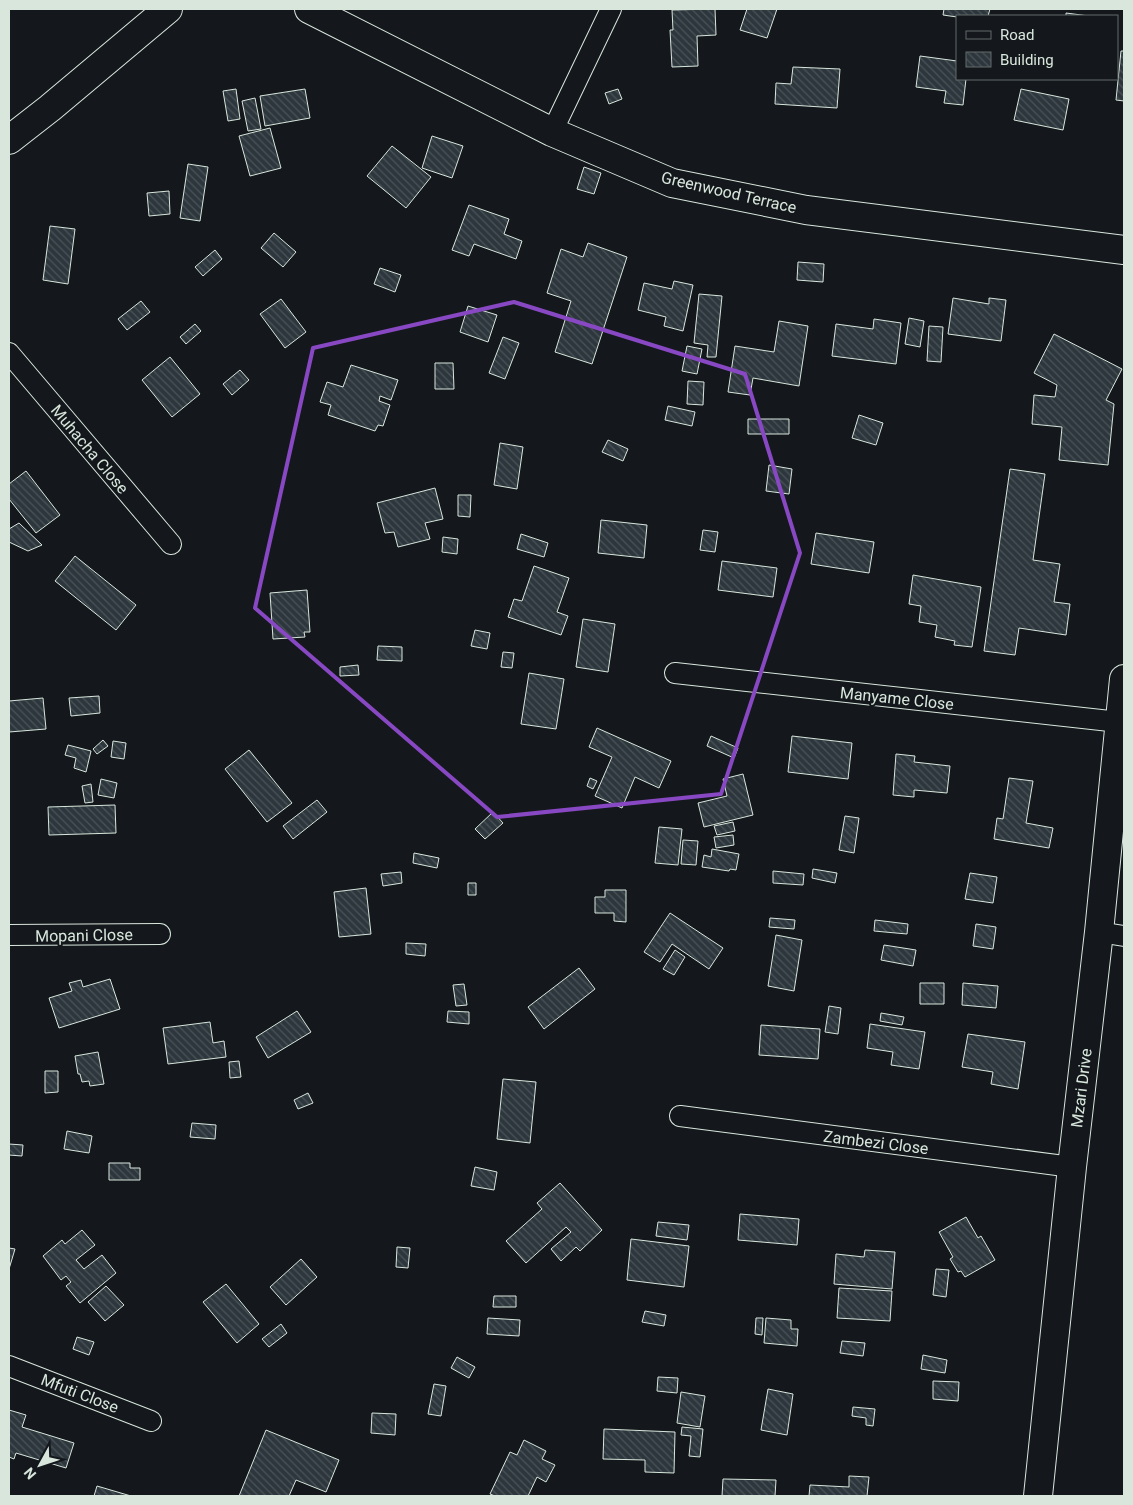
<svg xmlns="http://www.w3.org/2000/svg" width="1133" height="1505" viewBox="0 0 1133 1505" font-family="Roboto,sans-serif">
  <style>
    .building { fill: url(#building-back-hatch); stroke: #d8e6dc }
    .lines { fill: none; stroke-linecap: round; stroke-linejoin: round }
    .street-casing { stroke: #d8e6dc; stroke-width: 22 }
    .secondary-casing { stroke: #d8e6dc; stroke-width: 30 }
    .street { stroke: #14181c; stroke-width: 20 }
    .secondary { stroke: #14181c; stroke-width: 28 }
    .marked { fill: none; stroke: #8948c3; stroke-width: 4; stroke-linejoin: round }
    .labels { text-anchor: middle; stroke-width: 4; stroke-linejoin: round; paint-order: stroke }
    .street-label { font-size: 16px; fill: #d8e6dc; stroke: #14181c }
  </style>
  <defs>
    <pattern id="building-back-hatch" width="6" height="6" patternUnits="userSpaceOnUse" patternTransform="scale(1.25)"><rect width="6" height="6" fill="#2c363c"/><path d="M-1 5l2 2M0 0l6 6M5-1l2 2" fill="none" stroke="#4a5358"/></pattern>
  </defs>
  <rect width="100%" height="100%" fill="#14181c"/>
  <path class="building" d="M715,9L716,35L697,36L698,66L672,67L670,30H673L672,10Z
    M747,9H777L767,38L740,30Z
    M944,9H990L988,16L957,17L943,15Z
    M1066,13L1089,16H1066Z
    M1121,51H1124V101L1116,100Z
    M920,56L957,61V79H966L963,105L944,103L946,91L916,87Z
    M793,67L840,69L837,108L775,104L776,83L791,84Z
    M236,89L240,119L228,121L223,91Z
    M305,89L310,118L265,126L260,96Z
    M618,89L622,99L609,104L605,93Z
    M1021,89L1069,99L1063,130L1014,120Z
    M255,98L261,129L248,131L242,101Z
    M270,128L281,168L250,176L239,136Z
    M432,136L463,146L452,178L422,168Z
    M392,146L431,177L406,208L367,176Z
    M188,164L208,167L200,221L180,218Z
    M584,167L601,173L594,194L577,189Z
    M169,191L170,214L149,216L147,193Z
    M469,205L509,219L504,234L522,241L516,259L474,244L469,256L452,250Z
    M50,226L75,229L68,284L43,280Z
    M274,233L296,252L283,267L261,248Z
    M588,243L627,257L592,364L555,352L571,301L547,293L561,249L583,257Z
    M215,250L222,259L203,276L195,267Z
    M798,262L824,264L823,282L797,280Z
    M380,268L401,275L395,292L374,284Z
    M674,281L693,285L683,331L664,326L666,317L638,310L644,283L672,289Z
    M699,294L722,296L716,357H707L708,345L694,343Z
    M953,298L989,304V298L1006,300L1001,341L948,334Z
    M281,299L306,332L285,348L260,314Z
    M141,301L150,312L127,330L118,319Z
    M468,306L497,315L488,342L460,332Z
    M909,318L924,321L920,347L905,344Z
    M874,319L901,323L896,364L832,356L836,324L873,329Z
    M779,321L808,326L799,386L753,378L750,395L728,392L735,346L774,352Z
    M195,324L201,331L186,344L180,337Z
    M929,326L943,327L941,362L927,361Z
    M1054,334L1122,369L1106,400L1114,404L1108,465L1059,460L1062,427L1032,424L1034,395L1055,397L1057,385L1034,373Z
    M503,337L519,343L505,379L489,373Z
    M687,346L702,349L697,374L682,371Z
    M170,357L200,394L172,417L142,380Z
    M435,363H453L454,389H435Z
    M351,365L398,380L391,400L380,396L379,401L390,405L383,426L378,425L375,431L328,415L331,405L320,402L327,382L343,387Z
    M240,370L249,380L232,395L223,384Z
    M688,381L704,382L703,405L687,404Z
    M668,406L695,412L692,426L665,420Z
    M859,415L883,423L876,445L852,438Z
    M748,419H789V434H748Z
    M608,440L628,449L623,461L602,452Z
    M500,443L523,447L517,489L494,485Z
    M769,465L792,469L789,494L766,491Z
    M1010,469L1045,474L1033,560L1060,564L1054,602L1070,604L1066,635L1019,628L1015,655L984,651Z
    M26,471L60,515L36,533L9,499V484Z
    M435,488L443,519L425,523L430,539L398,547L394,532L385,533L377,503Z
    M458,495H471L470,517L458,516Z
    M601,520L647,525L644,558L598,553Z
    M19,523L42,545L28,551L9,542V529Z
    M703,530L718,532L715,552L700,550Z
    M816,533L874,542L869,573L811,564Z
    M521,534L548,543L544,557L517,549Z
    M443,537L458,539L457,554L442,552Z
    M75,556L136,605L116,630L55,581Z
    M722,561L777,568L773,597L718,590Z
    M534,566L569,578L557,612L568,616L561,635L508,617L514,599L522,601Z
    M913,575L981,587L972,647L954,645L955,641L935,637L937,625L919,622L921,606L909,604Z
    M307,590L310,632H304L305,637L273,639L270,593Z
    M583,619L615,624L608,672L576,667Z
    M475,630L490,633L487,649L471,646Z
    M378,646L402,647V661L377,660Z
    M503,652L514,653L512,668L501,667Z
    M358,665L359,675L340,676V667Z
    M529,673L564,679L556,729L521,724Z
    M99,696L100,713L71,716L69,698Z
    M43,698L46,729L9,732V701Z
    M597,728L671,761L659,788L635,777L622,808L595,796L612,757L589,747Z
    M711,736L738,748L734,758L707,746Z
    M792,736L852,743L848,779L788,772Z
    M103,740L108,746L97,754L93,749Z
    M113,741L126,743L124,759L111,757Z
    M68,745L91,751L86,772L74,768L76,758L65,755Z
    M249,750L292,803L267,822L225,769Z
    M896,754L915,756L914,762L950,766L947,793L914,790V797L893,795Z
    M743,774L753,815L704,827L698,803L727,796L723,779Z
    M590,778L597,781L593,789L587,786Z
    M1009,778L1033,781L1026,823L1053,828L1049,848L994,839L997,818L1003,819Z
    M101,779L117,783L114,798L98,795Z
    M91,784L93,802L85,803L82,786Z
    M317,800L327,812L293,839L283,826Z
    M115,805L116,833L49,835L48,807Z
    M493,812L503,823L485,839L475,829Z
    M845,816L859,818L854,853L839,850Z
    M733,822L735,831L717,835L714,826Z
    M659,827L682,829L678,865L655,863Z
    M733,835L734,845L716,848L714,837Z
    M683,840L698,841L696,865L681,864Z
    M712,849L739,854L736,870L730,869L729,871L702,867L704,855L711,857Z
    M414,853L439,858L437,868L413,863Z
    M813,869L837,873L835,883L812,878Z
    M773,871L804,874L803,885L773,883Z
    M401,872L402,883L383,886L381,874Z
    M970,873L997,877L993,903L965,899Z
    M468,883H476V895H468Z
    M366,888L371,934L339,937L334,892Z
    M605,890H626V922L614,921V913H595V897H605Z
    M670,913L723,948L709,969L672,944L660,962L644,952Z
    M770,918L795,920L794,929L769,927Z
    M875,920L908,924L907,934L874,931Z
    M976,924L996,927L993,949L973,946Z
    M776,935L802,940L794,991L768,986Z
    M406,943L426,944L425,956L406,954Z
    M884,945L916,950L913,966L881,960Z
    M675,950L685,957L674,975L663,969Z
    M579,968L595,989L544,1029L528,1007Z
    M110,979L120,1009L59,1028L49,998L72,991L69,983L81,980L83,987Z
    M920,983H944V1004H920Z
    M963,983L998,986L996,1008L962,1005Z
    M464,984L467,1005L456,1006L453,985Z
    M829,1006L841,1008L838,1034L825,1032Z
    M297,1011L311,1032L268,1058L256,1037Z
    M448,1011L469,1012V1024L447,1022Z
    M881,1013L904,1017L902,1025L880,1021Z
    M210,1022L213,1043L224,1041L226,1057L168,1064L163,1028Z
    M870,1024L925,1032L919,1069L891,1065L893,1052L867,1048Z
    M761,1025L820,1029L818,1059L759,1055Z
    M968,1034L1025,1042L1018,1089L991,1084L993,1072L962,1067Z
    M98,1052L104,1084L90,1086L89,1081L82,1082L80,1074H78L75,1056Z
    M239,1061L241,1077L230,1078L229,1062Z
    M45,1071H58V1092L45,1093Z
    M503,1079L536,1082L530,1143L497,1139Z
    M308,1093L313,1103L298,1109L294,1100Z
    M192,1123L216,1125L215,1139L190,1137Z
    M67,1131L92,1136L89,1153L64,1149Z
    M9,1144L23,1145L22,1156L9,1155Z
    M109,1163H130V1168H140V1180H109Z
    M475,1167L497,1172L494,1190L471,1186Z
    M560,1183L602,1230L580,1251L576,1247L561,1261L551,1249L571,1232L566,1227L526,1263L506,1241L542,1209L537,1203Z
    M740,1214L799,1219L797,1245L738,1240Z
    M966,1217L978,1238L981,1236L995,1260L965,1277L961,1271L958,1272L950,1259L953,1257L939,1232Z
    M658,1222L689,1225L687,1240L656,1236Z
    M82,1230L95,1245L76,1260L84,1269L102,1255L116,1273L80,1303L66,1286L71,1282L66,1276L61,1280L43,1256L62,1240L65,1244Z
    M631,1239L689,1246L684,1287L627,1280Z
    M397,1247L410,1248L408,1268L396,1267Z
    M9,1248L15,1249L9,1269Z
    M865,1250L895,1252L892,1289L834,1284L836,1254L864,1257Z
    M301,1259L317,1277L286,1305L270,1287Z
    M936,1269L949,1270L946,1297L933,1295Z
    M226,1284L259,1324L237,1343L203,1302Z
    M106,1286L124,1305L105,1321L88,1302Z
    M839,1288L892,1291L890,1321L837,1318Z
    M494,1296H516V1307H493Z
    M645,1311L666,1315L664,1326L642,1322Z
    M488,1318L520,1320L519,1336L487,1334Z
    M756,1318H763L762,1335L755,1334Z
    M766,1318L791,1320V1329H798L797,1346L764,1343Z
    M281,1324L287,1333L269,1347L262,1339Z
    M77,1337L94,1342L89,1355L73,1349Z
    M842,1341L865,1343L863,1356L840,1353Z
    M923,1355L947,1360L945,1373L921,1369Z
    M457,1357L475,1367L469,1378L451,1368Z
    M658,1377L678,1378L677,1393L657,1391Z
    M933,1381L959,1382L958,1401L933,1399Z
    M434,1384L446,1386L441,1416L428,1414Z
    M768,1389L793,1394L787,1435L761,1430Z
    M681,1392L705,1396L700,1427L677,1423Z
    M853,1407L875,1409L873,1426L866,1425V1418L852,1416Z
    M9,1410L26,1415L22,1427L74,1443L66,1468L16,1453L14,1459L9,1457Z
    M372,1413L396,1414L395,1435L371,1433Z
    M682,1427L703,1429L700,1457L689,1456L691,1436L681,1435Z
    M604,1429L675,1432L674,1473L645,1472V1460L603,1459Z
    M266,1430L339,1460L326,1492L296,1480L289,1496H239Z
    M524,1440L546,1451L542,1459L555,1465L546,1482L537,1477L528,1496H495L490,1494L510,1452L517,1455Z
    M849,1476L869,1477L867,1496H809L810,1485L849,1487Z
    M723,1479L776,1480L775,1496H722Z
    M97,1486L131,1496H94Z"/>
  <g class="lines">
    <defs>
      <path id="street" d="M552,132L611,9
        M9,353L171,544
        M675,673L1119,722
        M1099,932L1124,936
        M9,935L160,934
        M680,1116L1072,1167
        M9,1366L151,1421"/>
      <path id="secondary" d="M309,9L552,132L672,183L806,210L1124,250
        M9,140L50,108L168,9
        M1038,1496L1072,1167L1099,932L1124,679"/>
    </defs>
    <use href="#street" class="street-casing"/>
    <use href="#secondary" class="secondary-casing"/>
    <use href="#street" class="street"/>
    <use href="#secondary" class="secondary"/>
  </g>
  <path class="marked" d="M514,302L745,374L800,553L721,794L497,817L255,608L313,348Z"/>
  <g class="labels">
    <g class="street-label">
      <text transform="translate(729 192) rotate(13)" y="6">Greenwood Terrace</text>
      <text transform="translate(90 449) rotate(50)" y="6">Muhacha Close</text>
      <text transform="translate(897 698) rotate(6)" y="6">Manyame Close</text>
      <text transform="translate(84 935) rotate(-1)" y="6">Mopani Close</text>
      <text transform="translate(1081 1088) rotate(-83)" y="6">Mzari Drive</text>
      <text transform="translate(876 1142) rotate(7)" y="6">Zambezi Close</text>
      <text transform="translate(80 1393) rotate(21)" y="6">Mfuti Close</text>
    </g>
  </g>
  <rect width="1133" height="1505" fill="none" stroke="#d8e6dc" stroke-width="20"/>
  <rect x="956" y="15" width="162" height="65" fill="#14181c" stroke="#626a69"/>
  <rect x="966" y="31" width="25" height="8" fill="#14181c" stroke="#626a69"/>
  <text x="1000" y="40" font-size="15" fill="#d8e6dc">Road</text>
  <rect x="966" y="52" width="25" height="15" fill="url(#building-back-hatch)" stroke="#626a69"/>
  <text x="1000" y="65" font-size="15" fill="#d8e6dc">Building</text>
  <g transform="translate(40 1465) rotate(230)" stroke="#14181c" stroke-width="4" paint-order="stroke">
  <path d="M0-4L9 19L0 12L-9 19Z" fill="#d8e6dc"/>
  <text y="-8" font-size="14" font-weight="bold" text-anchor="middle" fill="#d8e6dc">N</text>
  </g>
</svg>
